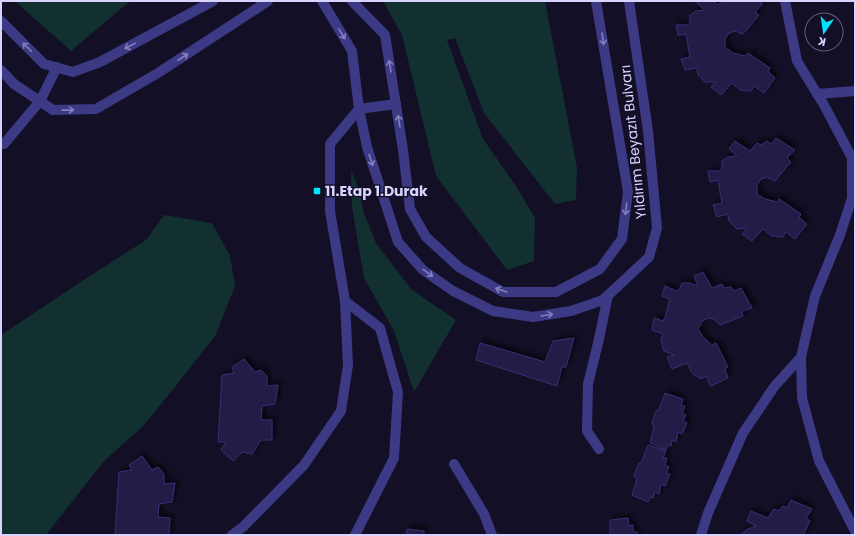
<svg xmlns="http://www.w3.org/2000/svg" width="856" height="536" viewBox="0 0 856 536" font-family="Poppins,sans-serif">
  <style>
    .green { fill: #12302f }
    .building { fill: #241b47; stroke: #3b2d73; filter: url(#shadow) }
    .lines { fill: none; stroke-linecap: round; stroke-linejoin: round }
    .minor { stroke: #3d3a85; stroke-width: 10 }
    .tertiary { stroke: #3d3a85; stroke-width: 10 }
    .oneway { stroke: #837fbc }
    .poi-dot { fill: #00e5ff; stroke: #130f26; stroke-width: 1.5 }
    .labels { text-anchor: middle; stroke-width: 3; stroke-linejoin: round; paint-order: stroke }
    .street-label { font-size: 14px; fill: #d9d4ff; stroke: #130f26 }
    .poi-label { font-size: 14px; font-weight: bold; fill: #d9d4ff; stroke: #130f26; text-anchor: start }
  </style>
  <defs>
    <filter id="shadow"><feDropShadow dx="3.5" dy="-3.5" stdDeviation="2" flood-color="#0009"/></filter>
  </defs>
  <rect width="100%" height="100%" fill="#130f26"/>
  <path class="green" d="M15,1H130L71,51Z
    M383,1H545L577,168L576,200L555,204L484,113L455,38L447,40L483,139L516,186L535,218L534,261L507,270L436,176L402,35Z
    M351,169L360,192L363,211L376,243L411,289L456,320L414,392L394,331L364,278L352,207Z
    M164,215L212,223L230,256L235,286L215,336L171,392L142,427L104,461L46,535H1V335L82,281L146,240Z"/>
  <path class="building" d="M698,1H713L718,5L722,1H758L763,4L755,12L759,15L743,34L735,31L729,33L725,39V47L733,53L745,56L748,53L770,68L768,71L775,78L764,93L754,86L751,91L740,90L732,83L721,95L711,87L716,82H705L698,75L697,68L685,70L681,59L690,57L686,34L678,35L676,25H688L690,22V15L696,11L705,10L697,3Z
    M776,138L795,150L787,158L791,162L775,181L767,177L761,179L757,185V194L765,199L777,202L779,199L801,214L799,217L807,224L795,239L786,232L783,237L772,236L763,229L752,241L742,234L747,228L737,229L729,221L728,214L717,217L713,205L722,203L718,180L710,182L708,171H719L722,168V161L728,157L737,156L729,149L735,141L750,151L757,143L761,145L767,141L771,144Z
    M703,272L712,288L722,284L724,288L731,287L734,291L741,288L752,308L742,311L743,316L720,325L714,319L708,318L702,321L698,329L703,337L712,345L716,343L728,367L725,369L728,378L711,386L706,376L701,379L692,373L687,363L672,369L667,357L674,355L664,351L661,340L663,334L652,330L654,318L663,321L665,317L670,299L662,296L665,286L676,291L679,290L682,283H690L698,286L694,276Z
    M574,338L566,367H562L557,386L476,360L480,343L545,362L553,341Z
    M244,359L255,372L261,370L267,376V386L278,385L275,404L262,406L261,420H272V440H261L252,454L243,452L233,461L221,450L226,442H218L222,375L234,373L232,367Z
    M665,393L683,399L681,406H685L682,413L686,415L683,421L687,423L682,434L678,432L676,442L672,440L671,446L668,445L666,450L650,443L654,427L652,423L656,411L659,409Z
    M648,445L666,451L663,458H667L665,465L669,467L666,473L670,474L665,486L661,484L659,494L655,492L653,498L650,497L648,502L632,495L637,479L634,475L639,463L642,461Z
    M142,456L152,470L158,467L164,474V484L175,483L172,502L159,504L158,517L170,518L169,535H115L119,472L132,470L129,465Z
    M791,500L812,509L806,518L810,521L803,535H743L742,534L748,529L756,526L747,521L751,511L768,518L774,509L778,511L783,506L787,508Z
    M628,518L629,526L633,525V532H637V535H610V520Z
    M407,529L424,531V535H403V534L406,535Z"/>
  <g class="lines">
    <path class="minor" d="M322,1L352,51L359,109L367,147L398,242L423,270L453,291L493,311L533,317L571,311L603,300L649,257L657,228L648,131L629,1
      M352,1L385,35L403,150L410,209L426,237L460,268L503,292H556L600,269L622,239L628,192L596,1
      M785,1L797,61L824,105L852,158V198L840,235L815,296L801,357L802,398L819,461L855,531
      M1,21L44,64L73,72L100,62L213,1
      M1,70L14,84L53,110L96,109L158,73L268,1
      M345,301L380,328L398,392L394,458L355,535
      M599,449L587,431L588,384L599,339L608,295
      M454,464L484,514L492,535
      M701,535L708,513L743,433L774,387L801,357"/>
    <path class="tertiary" d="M817,94L855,91
      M1,144H4L40,101L57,67
      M232,535L243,527L304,465L341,411L348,365L345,301L330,211V144L359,109L396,104"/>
  </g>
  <defs><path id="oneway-shaft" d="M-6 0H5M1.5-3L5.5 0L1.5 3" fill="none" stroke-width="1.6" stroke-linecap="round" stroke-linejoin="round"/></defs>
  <g class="oneway">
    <use href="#oneway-shaft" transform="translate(342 34) rotate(59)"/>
    <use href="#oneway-shaft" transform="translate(603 39) rotate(81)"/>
    <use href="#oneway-shaft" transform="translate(130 46) rotate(153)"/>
    <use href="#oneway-shaft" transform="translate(27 47) rotate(-136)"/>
    <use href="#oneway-shaft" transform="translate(183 57) rotate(-33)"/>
    <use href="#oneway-shaft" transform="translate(390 66) rotate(-99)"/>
    <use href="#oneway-shaft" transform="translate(68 110) rotate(-1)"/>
    <use href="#oneway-shaft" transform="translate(399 121) rotate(-99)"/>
    <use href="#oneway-shaft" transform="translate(371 160) rotate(72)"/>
    <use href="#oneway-shaft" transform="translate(626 209) rotate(97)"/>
    <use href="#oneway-shaft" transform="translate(428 273) rotate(36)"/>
    <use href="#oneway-shaft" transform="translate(501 290) rotate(-161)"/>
    <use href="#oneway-shaft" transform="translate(547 315) rotate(-9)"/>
  </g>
  <rect class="poi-dot" x="313" y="187" width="8" height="8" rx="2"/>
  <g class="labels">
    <g class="street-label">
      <text transform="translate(633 142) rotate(-96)" y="5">Yıldırım Beyazıt Bulvarı</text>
    </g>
    <g class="poi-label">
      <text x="325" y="196">11.Etap 1.Durak</text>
    </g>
  </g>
  <rect width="856" height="536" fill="none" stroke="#d9d4ff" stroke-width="4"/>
  <g transform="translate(824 32) rotate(193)"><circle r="19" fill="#130f26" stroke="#625e7d"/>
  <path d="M0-3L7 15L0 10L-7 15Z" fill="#00e5ff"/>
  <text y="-6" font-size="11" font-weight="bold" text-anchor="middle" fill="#d9d4ff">K</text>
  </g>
</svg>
